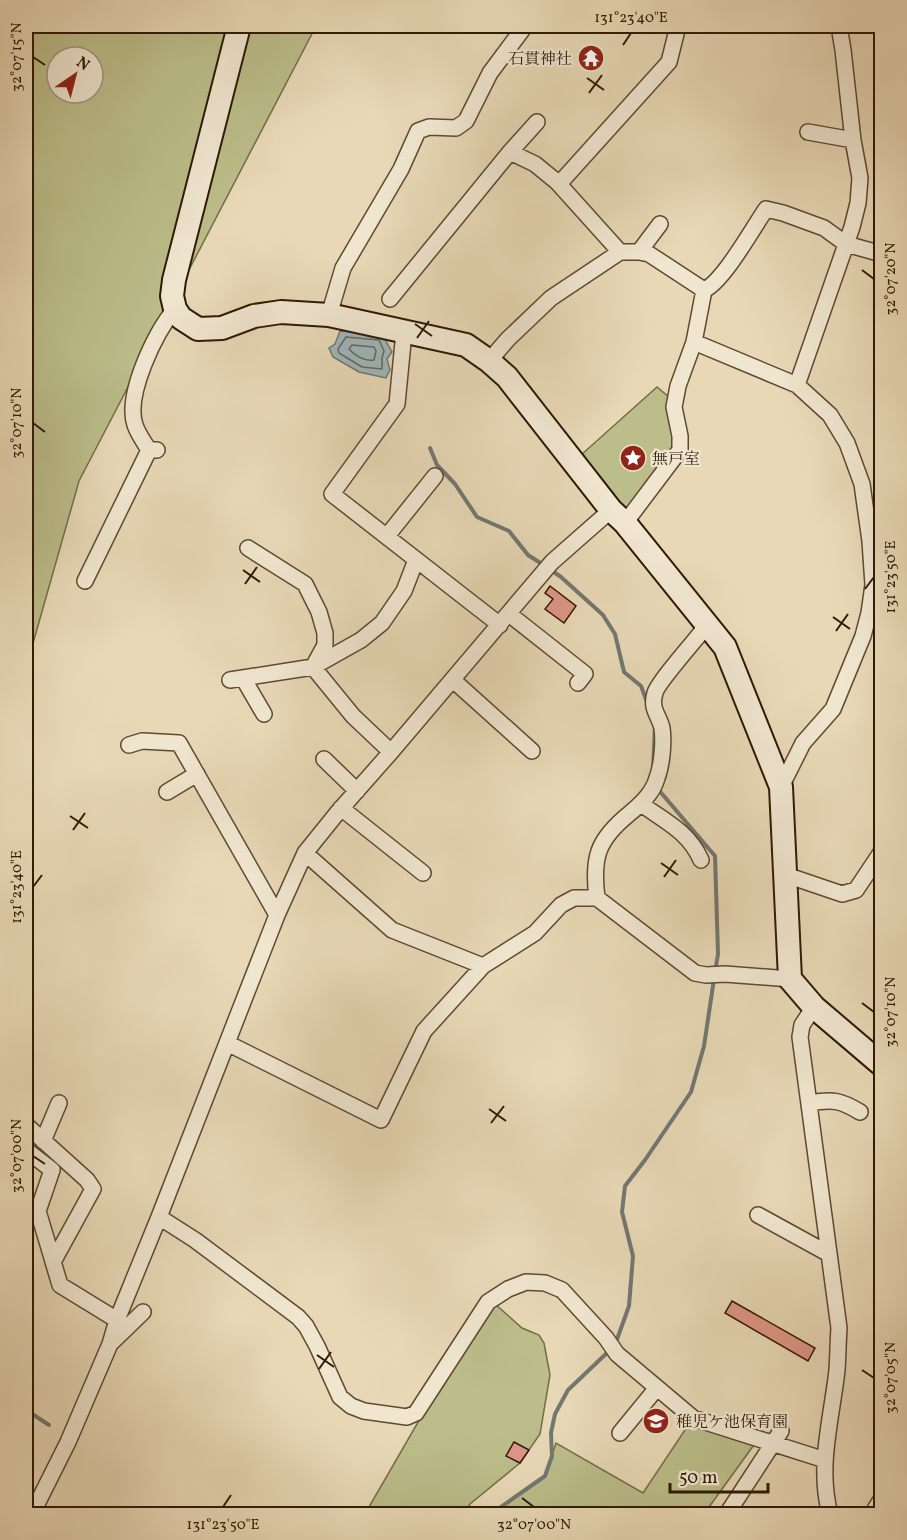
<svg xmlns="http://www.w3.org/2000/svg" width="907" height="1540" viewBox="0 0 907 1540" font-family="Vollkorn,'Noto Serif JP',serif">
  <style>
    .green { fill: #bbbd8a; stroke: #756c48; stroke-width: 1.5; fill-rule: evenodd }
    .water { fill: #9eb6ba; stroke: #727872; stroke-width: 1.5 }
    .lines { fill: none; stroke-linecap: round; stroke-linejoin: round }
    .shore { stroke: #666860; stroke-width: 1.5 }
    .stream { stroke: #727872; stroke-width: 4 }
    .building { fill: #de9686; stroke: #2f1a05; stroke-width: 1.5 }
    .street-casing { stroke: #5d4a31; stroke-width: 18 }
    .secondary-casing { stroke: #2f1a05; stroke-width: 26 }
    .street { stroke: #f0e6d0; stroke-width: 15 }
    .secondary { stroke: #f0e6d0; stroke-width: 22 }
    .ticks { fill: none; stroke: #2f1a05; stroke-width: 2 }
    .labels { text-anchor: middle; stroke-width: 4.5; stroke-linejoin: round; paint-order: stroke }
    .poi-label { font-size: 16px; fill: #2f1a05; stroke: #f0e6d0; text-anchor: start }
    .neatline { fill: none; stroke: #2f1a05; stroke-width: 2 }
    .ticks-label { font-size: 15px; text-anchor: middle; fill: #2f1a05 }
  </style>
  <rect width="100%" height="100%" fill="#e8d8b6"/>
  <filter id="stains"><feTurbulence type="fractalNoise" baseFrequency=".00333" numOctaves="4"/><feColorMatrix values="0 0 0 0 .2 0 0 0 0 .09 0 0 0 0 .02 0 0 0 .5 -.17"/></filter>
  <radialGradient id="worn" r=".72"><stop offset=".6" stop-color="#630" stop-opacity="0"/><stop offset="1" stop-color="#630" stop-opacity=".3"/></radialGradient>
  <path class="green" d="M26,26H316L79,481L26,668ZM57,57H93V93H57Z
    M657,387L670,398L676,447L627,513L581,455Z
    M495,1304L522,1328L539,1335L544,1343L550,1375L540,1434L520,1463L470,1504L464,1514H380L369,1507L421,1417Z
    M693,1418L756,1442L704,1514H491L545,1476L556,1443L643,1493Z"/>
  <path class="water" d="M340,331L382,334L392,352L387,359L390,370L386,378L359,372L333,357L329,348L335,344Z"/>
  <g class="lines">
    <path class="shore" d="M346,337L379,340L384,351L382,358V369L362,367L339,353L338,349Z
      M352,345L374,347L376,351L374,360C365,362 354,355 349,349Z"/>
    <path class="stream" d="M430,448L437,465L455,484L477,517L509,531L528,555L545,566
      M551,570L561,577L603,615L615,634L624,672L641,686L647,702
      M653,770L655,726
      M657,788L715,856L718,954L715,972
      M615,1345L629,1306L633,1256L622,1212L625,1186L645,1160L691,1092L704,1046L714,979
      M26,1410L49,1425
      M491,1514L545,1476L552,1456L551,1433L555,1414L568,1390L609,1351"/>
  </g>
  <path class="building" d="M550,586L576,606L564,623L545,609L553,599L545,593Z
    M732,1301L815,1348L808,1361L725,1313Z
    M514,1442L529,1450L520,1463L506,1456Z"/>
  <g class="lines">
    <defs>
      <path id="street" d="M808,132L853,140
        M510,152L537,122
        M559,184L669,62L678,26
        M620,252H639L649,254L704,290L694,342L678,386L674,407L680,436V450L625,523
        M639,252L660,224
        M704,290C723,282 753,228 766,209L783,213L824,228L846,244L882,254
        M390,299L510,152L535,164L557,182L620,252L551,298L508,339L489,361
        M329,315L343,268L401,169L418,131L429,127L456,128L466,121L490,73L525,26
        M404,332L397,404L332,494L500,625
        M694,342L797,385
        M157,450H149C144,442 138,434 135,425C125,395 155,333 175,309
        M387,536L435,476
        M248,548L305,584L319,612L325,633V645L313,667L353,716L391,752
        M85,581L149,450
        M509,614L585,674L578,683
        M243,678L264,714
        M230,680L313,667L361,640L382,623L404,591L416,560
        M453,680L532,751
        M129,745L142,741L179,743L277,915
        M324,759L357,791
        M781,787L803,743L833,709L863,636L869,613L873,585L870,541L862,484L847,443L830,415L797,385L852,227L858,203L860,178L853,140L843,50L839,26
        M167,792L197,774
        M641,804C665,821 689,832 701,860
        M341,808L423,873
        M305,853L392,930L483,966L535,933L561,905L574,898H597L695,973L706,975L725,974L790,979
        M786,875L842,894L856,890L882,851
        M597,898C592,858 597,840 629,814C641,804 653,793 657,778C662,765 664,742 662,728C659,715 650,709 655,693C657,683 699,636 708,624
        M814,1007L802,1025L800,1037L839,1328C838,1342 838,1356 837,1370C832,1417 817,1467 830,1514
        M227,1043L381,1120L424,1031L483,966
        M809,1103C833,1099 840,1100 860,1112
        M26,1125L87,1180L93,1189L53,1262
        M43,1141L59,1103
        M26,1150L52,1170L38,1211L60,1285L117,1320
        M758,1215L829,1254
        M159,1217L195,1240L298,1317L306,1326L317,1346L340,1397L351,1406L364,1411L407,1417L416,1413L488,1302L508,1289L526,1282L545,1283L562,1290L606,1338L617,1354L693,1418L825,1460
        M112,1342L143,1312
        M620,1433L656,1389
        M32,1514L68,1442L110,1344L117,1320L159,1217L277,915L305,853L338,812L391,752L552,562L611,510
        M727,1514L781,1431
        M872,1514L882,1498"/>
      <path id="secondary" d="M239,26L174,280L172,296L175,309L181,318L198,329L222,328L254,316L281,312L329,315L466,345L489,361L507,377L611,510L625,523L725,647L781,787L790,979L814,1007L882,1065"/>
    </defs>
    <use href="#street" class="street-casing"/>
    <use href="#secondary" class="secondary-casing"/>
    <use href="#street" class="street"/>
    <use href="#secondary" class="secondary"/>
  </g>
  <path class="ticks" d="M623,45L631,33M33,57L45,65M587,78L604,90M589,93L602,75M862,270L874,279M415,324L432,336M417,338L429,321M33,423L45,432M243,570L260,582M245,584L257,567M865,589L874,577M833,617L850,629M836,631L848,614M70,816L88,828M73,830L85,813M661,863L678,875M664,877L676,860M33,887L42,875M862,1003L874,1012M489,1109L506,1121M491,1123L504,1106M33,1156L45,1164M317,1355L334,1367M319,1369L331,1352M862,1370L874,1378M522,1498L534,1507M223,1507L231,1495"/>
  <defs>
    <symbol id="temple-disc" viewBox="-11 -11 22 22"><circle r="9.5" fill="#8f2418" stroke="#f0e6d0"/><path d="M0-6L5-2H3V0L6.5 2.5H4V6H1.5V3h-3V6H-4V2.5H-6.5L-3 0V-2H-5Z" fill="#fff"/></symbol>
    <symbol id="sight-disc" viewBox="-11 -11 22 22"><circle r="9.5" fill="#8f2418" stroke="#f0e6d0"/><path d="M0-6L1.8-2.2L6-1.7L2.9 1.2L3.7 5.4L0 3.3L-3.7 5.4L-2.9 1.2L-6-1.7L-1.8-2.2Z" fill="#fff"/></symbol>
    <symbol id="school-disc" viewBox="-11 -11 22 22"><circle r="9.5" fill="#8f2418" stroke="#f0e6d0"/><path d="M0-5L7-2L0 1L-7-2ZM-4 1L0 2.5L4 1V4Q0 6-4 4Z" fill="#fff"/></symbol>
  </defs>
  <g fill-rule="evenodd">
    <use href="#temple-disc" x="576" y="43" width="30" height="30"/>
    <use href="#sight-disc" x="618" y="443" width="30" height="30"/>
    <use href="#school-disc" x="641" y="1406" width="30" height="30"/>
  </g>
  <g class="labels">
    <g class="poi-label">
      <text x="572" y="64" text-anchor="end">石貫神社</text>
      <text x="652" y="464">無戸室</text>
      <text x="676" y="1427">稚児ケ池保育園</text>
    </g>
  </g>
  <rect width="907" height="1540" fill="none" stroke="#e8d8b6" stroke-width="66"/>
  <g transform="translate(75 75) rotate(35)"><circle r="28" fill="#f0e6d0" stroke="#a3947f" stroke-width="1.5"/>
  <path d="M0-4.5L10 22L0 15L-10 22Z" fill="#8f2418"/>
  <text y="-9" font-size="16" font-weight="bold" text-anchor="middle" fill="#2f1a05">N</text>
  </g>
  <path d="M670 1483v9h98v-9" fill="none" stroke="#2f1a05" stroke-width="3"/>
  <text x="679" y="1483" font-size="18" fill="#2f1a05" stroke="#f0e6d0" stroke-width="4.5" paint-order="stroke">50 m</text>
  <rect x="33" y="33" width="841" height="1474" class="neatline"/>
  <g class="ticks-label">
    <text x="631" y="22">131°23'40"E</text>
    <text transform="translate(16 57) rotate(-90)" y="5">32°07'15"N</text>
    <text transform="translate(890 279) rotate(-90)" y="5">32°07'20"N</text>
    <text transform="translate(16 423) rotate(-90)" y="5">32°07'10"N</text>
    <text transform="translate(890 577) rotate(-90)" y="5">131°23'50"E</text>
    <text transform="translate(16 887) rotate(-90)" y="5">131°23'40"E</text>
    <text transform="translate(890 1012) rotate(-90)" y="5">32°07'10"N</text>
    <text transform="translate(16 1156) rotate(-90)" y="5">32°07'00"N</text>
    <text transform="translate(890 1378) rotate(-90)" y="5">32°07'05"N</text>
    <text x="223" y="1529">131°23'50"E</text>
    <text x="534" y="1529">32°07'00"N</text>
  </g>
  <rect width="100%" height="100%" filter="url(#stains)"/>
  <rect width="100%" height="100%" fill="url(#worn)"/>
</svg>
